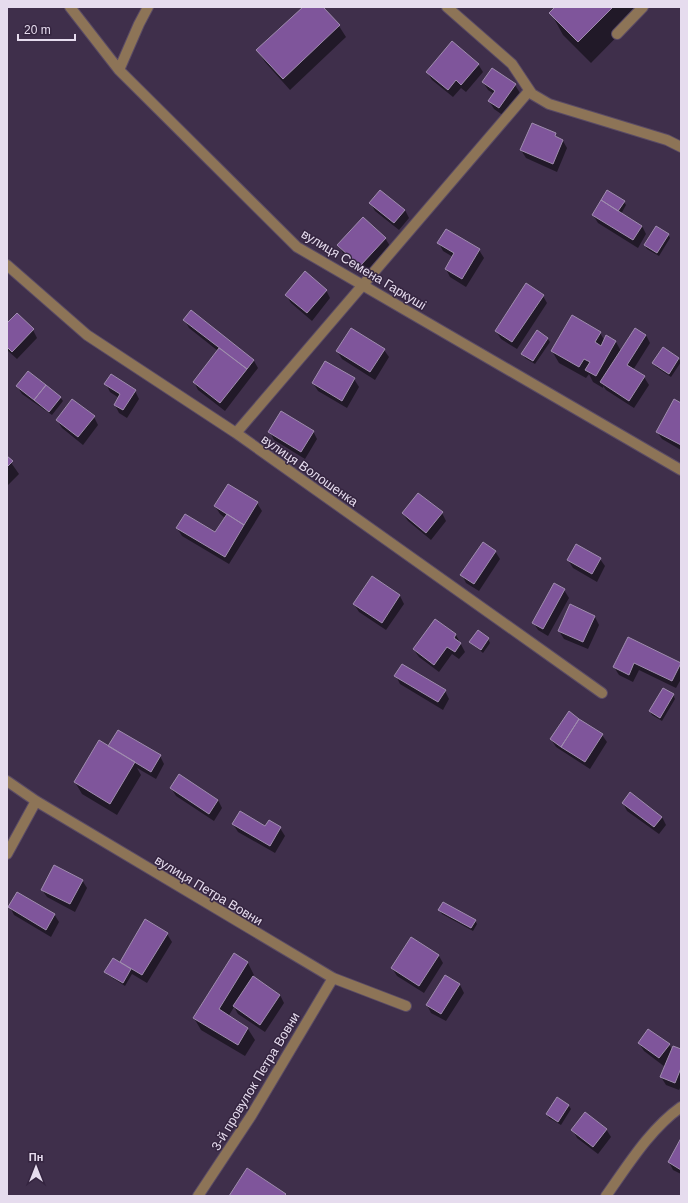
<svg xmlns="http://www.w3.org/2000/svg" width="688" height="1203" viewBox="0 0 688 1203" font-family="Arial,sans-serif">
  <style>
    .shadow { fill: #0007 }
    .building { fill: #7f559b; stroke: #a08daf }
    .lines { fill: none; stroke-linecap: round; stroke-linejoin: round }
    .minor-casing { stroke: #5a4b65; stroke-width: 12 }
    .minor { stroke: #8d7457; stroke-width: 10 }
    .labels { text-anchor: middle; stroke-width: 3; stroke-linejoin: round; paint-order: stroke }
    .street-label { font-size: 13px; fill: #e6dcee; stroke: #352540 }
  </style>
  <rect width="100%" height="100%" fill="#3f2f4b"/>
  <path class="shadow" d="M304,7H322L339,26L346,37L290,90L265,62L258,51Z
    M557,7H646L591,63L563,35L551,13Z
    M478,64L483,72L466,92L461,88L453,97L432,80L427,72Z
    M483,82L515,85L520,93L504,116L494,109L489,101L494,94L488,90Z
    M555,134L558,139L563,141L567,148L557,172L526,158L521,150Z
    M624,202L626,205L621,214L642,226L646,234L638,248L598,223L593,215Z
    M371,203L405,210L409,218L399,230L375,211Z
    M668,234L670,238L659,256L647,249L645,245Z
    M385,238L390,246L365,273L343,253L339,245Z
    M439,243L479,250L484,258L466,287L450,277L446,269L453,257L443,251Z
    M326,290L330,298L312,321L291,303L286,295Z
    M543,296L547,303L517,349L501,339L496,331Z
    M191,312L254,361L258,368L225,411L198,390L194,382L218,351L189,328L185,320Z
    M7,324L33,330L37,338L17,359L7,350Z
    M537,332L548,339L550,342L535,364L525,358L523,354Z
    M600,333L605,341L616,342L621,351L646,335L650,343L633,370L644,377L649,385L634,408L606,390L603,386V388L593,382L589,374L586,378L559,363L552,351Z
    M384,350L389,357L375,380L342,359L337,351Z
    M678,358L681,362L671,377L656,367L653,363Z
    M354,379L359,387L347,408L318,391L313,383Z
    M106,384L135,391L139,399L127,418L119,413L115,405L119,398L110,392Z
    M17,386L60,397L63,401L52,415L22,394Z
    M681,404V450L662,439L657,432Z
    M94,417L98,425L83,445L62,428L57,420Z
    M313,431L317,439L305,459L274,440L270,432Z
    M7,457L19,474L7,486Z
    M257,503L262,511L229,564L182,536L177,528L216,533L225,518L220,514L215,506Z
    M442,513L446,521L431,540L408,521L403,514Z
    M495,551L500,559L479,591L466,583L462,575Z
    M600,559L605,566L597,582L573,568L568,560Z
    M372,577L400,596L404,604L386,630L359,612L354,604Z
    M564,590L569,598L548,636L538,630L533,622Z
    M595,617L599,625L588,649L564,639L559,631Z
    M435,620L456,635L465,652L459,659L452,654L439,672L419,657L414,650Z
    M629,638L680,664L681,679L676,688L639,670L633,682L619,675L614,667Z
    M488,639L490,643L483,653L471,643Z
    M396,676L445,691L449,699L443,710L400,684Z
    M673,695L675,699L662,721L652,715L650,711Z
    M602,735L607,742L590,769L556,747L551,739Z
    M111,749L160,756L164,764L156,779L137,768L141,775L117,815L82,794L75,782Z
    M179,776L218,800L222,808L214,821L176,796L171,788Z
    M623,803L662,817L666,825L659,834L627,811Z
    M233,824L280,828L285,836L275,853L238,832Z
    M82,880L87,888L75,912L47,897L42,890Z
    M10,907L54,914L59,922L51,937L14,915Z
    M439,910L475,921L477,924L473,931L442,914Z
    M167,934L172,942L147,983L132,974L125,986L108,975L105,972L122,965L121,962Z
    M234,954L248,963L254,975L253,977L280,995L284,1003L265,1032L238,1014L234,1007L228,1017L248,1029L255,1040L245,1056L201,1030L194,1018Z
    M439,956L443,963L424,993L397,976L392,968Z
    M445,976L460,985L464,993L446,1021L431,1013L427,1005Z
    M639,1043L669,1044L672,1050H681V1086L679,1090L666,1085L661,1077L665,1067L644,1051Z
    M557,1098L569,1106L571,1109L561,1125L549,1118L547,1114Z
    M606,1129L611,1137L598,1154L577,1138L573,1130Z
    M681,1140V1174L673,1170L669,1162Z"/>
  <path class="building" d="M303,7H323L340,25L283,79L256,50Z
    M555,7H613L578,42L549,13Z
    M452,41L479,64L461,85L456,80L448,90L426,72Z
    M492,68L516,84L499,108L488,101L495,91L482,82Z
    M532,123L556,133L555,136L563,140L553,164L520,150Z
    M380,190L405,210L394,223L369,203Z
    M607,190L625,201L618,211L601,200Z
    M601,200L642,226L633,240L592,215Z
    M363,217L386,238L360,266L337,245Z
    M656,226L669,234L657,253L644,245Z
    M446,229L480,249L462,279L445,269L454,253L437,243Z
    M305,271L327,290L307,313L285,295Z
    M526,283L544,295L512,342L495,331Z
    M191,310L254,360L247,369L183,320Z
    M17,313L34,329L12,352L7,347V323Z
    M572,315L601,332L595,342L601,346L606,335L616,341L596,376L585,370L590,362L584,359L579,367L551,351Z
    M351,328L385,349L370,372L336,351Z
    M635,328L646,335L627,365L645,376L629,401L600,382Z
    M537,330L548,338L533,361L521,354Z
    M663,347L679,358L669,374L652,363Z
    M219,348L247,369L220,403L193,382Z
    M325,361L355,378L342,401L312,383Z
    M28,371L46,385L34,400L16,386Z
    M111,374L136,390L123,410L114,405L120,394L104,384Z
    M46,385L61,397L49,412L34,400Z
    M72,399L95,416L78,437L56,420Z
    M674,399L681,403V445L656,432Z
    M281,411L314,431L301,452L268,432Z
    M7,456L13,461L7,467Z
    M228,484L258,502L244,525L214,506Z
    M418,493L443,512L426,533L402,513Z
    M185,514L215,532L227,514L244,525L225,557L176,528Z
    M483,542L496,551L474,584L460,575Z
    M576,544L601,558L592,574L567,560Z
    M372,576L400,595L382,623L353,604Z
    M554,583L565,589L543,629L532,623Z
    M570,604L595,616L583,642L558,631Z
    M435,619L456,634L454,638L461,643L455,652L447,647L434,665L413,649Z
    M478,630L489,638L481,650L469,642Z
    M628,637L681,663L672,681L634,663L629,675L613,667Z
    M402,664L446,690L438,702L394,676Z
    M663,688L674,694L660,718L649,711Z
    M569,711L579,719L561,747L550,739Z
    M579,719L603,734L585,762L561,747Z
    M118,730L161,755L151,772L108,746Z
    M99,740L135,762L110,804L74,782Z
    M179,774L218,800L209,814L170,788Z
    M630,792L662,817L654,827L622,803Z
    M240,811L265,826L269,820L281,827L270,846L232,824Z
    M54,865L83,880L70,904L41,890Z
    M17,892L55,914L46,930L8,907Z
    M443,902L476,920L471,928L438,910Z
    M145,919L168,933L142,975L120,962Z
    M411,937L439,955L419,986L391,968Z
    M234,953L248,962L219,1009L248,1028L238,1045L193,1018Z
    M113,958L131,969L123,983L104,972Z
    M445,975L460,984L441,1014L426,1005Z
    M253,976L280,995L260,1025L233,1006Z
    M648,1029L670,1044L659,1058L638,1043Z
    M673,1046L681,1049V1068L675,1083L660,1077Z
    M557,1097L569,1105L558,1122L546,1114Z
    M585,1112L607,1129L593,1147L571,1130Z
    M681,1138V1170L668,1162Z
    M247,1168L286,1194L284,1196H229Z"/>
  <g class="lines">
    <defs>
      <path id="minor" d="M70,7L119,70L297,247L681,470
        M447,7L512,64L532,94L549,104L667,140L681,147
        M617,34L643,7
        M119,70L139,24L148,7
        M7,265L87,335L236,433L602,693
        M236,433L529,91
        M7,781L36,801L333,978L406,1006
        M7,854L36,801
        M198,1196L251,1116L333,978
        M606,1196C628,1165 650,1129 681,1107"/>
    </defs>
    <use href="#minor" class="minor-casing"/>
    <use href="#minor" class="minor"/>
  </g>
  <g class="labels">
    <g class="street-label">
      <text transform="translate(364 269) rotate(31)" y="5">вулиця Семена Гаркуші</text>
      <text transform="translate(310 470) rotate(35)" y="5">вулиця Волошенка</text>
      <text transform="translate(209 890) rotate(31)" y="5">вулиця Петра Вовни</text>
      <text transform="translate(255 1081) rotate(-59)" y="5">3-й провулок Петра Вовни</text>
    </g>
  </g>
  <rect width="688" height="1203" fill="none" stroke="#e6dcee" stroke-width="16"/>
  <g transform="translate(36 1167)" stroke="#352540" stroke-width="3" paint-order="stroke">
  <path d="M0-3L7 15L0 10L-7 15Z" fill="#e6dcee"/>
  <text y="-6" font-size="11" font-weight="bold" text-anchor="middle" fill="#e6dcee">Пн</text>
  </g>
  <path d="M18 34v6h57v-6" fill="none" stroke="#e6dcee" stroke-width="2"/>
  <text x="24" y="34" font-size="12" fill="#e6dcee" stroke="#352540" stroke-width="3" paint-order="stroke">20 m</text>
</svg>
